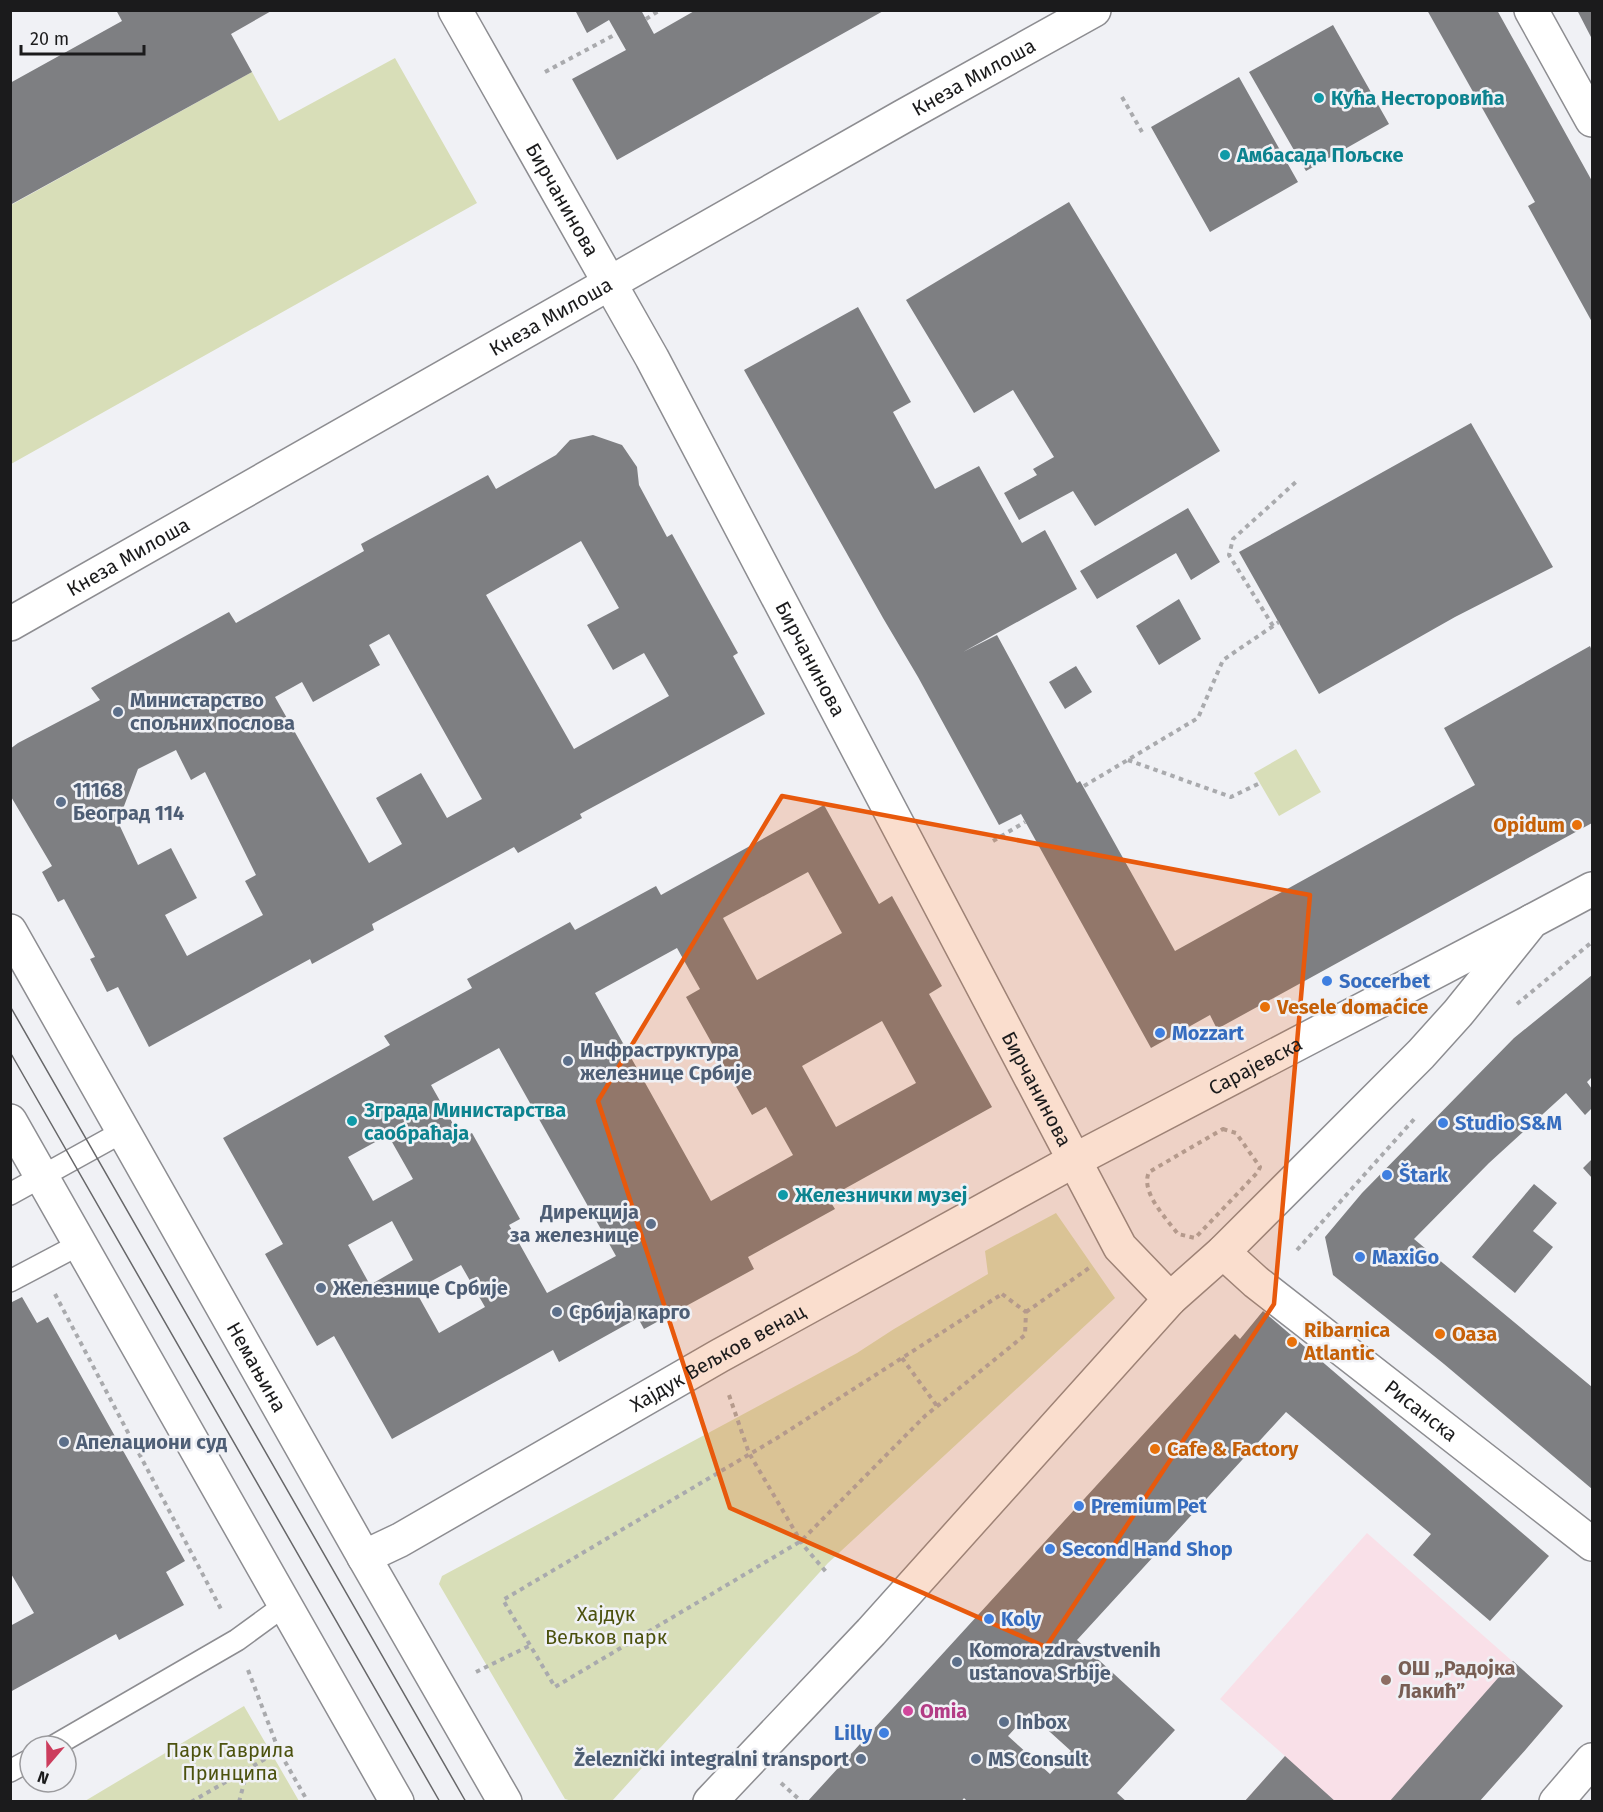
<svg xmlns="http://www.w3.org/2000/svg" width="1603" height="1812" viewBox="0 0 1603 1812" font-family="'Fira Sans',sans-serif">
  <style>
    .education { fill: #f9e0e8 }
    .green { fill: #d8deb8 }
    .building { fill: #7e7f82; fill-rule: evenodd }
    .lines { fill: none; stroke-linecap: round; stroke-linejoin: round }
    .lane-casing { stroke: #8d8d91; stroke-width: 24 }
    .street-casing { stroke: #8d8d91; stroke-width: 36 }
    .secondary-casing { stroke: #8d8d91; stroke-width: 36 }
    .primary-casing { stroke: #8d8d91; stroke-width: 36 }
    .path { stroke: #a9aaad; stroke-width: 4; stroke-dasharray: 4.5 4.5; stroke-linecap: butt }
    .lane { stroke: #fff; stroke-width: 21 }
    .street { stroke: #fff; stroke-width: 33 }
    .secondary { stroke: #fff; stroke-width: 33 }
    .primary { stroke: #fff; stroke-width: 33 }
    .tram { stroke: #676769; stroke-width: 1.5 }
    .marked { fill: #e8590c; fill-opacity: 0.2; stroke: #e8590c; stroke-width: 4.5; stroke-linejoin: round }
    .culture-dot { fill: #0f9aa8; stroke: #f0f1f5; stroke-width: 2 }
    .service-dot { fill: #5c6f8a; stroke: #f0f1f5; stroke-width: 2 }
    .food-dot { fill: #e8710a; stroke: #f0f1f5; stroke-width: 2 }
    .shop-dot { fill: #3f7fe0; stroke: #f0f1f5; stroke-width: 2 }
    .education-dot { fill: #8d6e63; stroke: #f0f1f5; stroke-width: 2 }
    .hotel-dot { fill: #d1479c; stroke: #f0f1f5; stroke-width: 2 }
    .labels { text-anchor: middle; stroke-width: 5; stroke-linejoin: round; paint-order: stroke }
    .street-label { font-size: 20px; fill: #1b1b1c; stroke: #f0f1f5 }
    .culture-label { font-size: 20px; font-weight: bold; fill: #0d838f; stroke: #f0f1f5; text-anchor: start }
    .service-label { font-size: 20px; font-weight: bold; fill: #4e5e75; stroke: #f0f1f5; text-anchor: start }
    .food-label { font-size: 20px; font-weight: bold; fill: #c56008; stroke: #f0f1f5; text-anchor: start }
    .shop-label { font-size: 20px; font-weight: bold; fill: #366cbe; stroke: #f0f1f5; text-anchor: start }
    .park-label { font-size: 20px; fill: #4c520e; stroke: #f0f1f5 }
    .education-label { font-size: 20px; font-weight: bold; fill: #785e54; stroke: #f0f1f5; text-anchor: start }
    .hotel-label { font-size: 20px; font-weight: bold; fill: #b23c85; stroke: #f0f1f5; text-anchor: start }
  </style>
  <rect width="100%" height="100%" fill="#f0f1f5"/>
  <path class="education" d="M1367,1533L1563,1706L1479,1801L1244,1802L1285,1756L1220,1699Z"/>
  <path class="green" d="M395,58L477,203L11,464V205L252,72L279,121Z
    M1296,749L1321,792L1279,816L1254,773Z
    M1056,1213L1115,1298L828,1563L612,1801H572L565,1799L439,1584L442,1576L857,1353L894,1329L988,1274L985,1251Z
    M244,1706L299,1801H85Z"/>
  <path class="building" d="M116,10H273L231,34L252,72L10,205V83L122,21Z
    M575,10H641L654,34L696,10H885L617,160L572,79L626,50L609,20L587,33Z
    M1427,10H1497L1592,181V322L1528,206L1535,202Z
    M1577,10H1592V39Z
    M1333,25L1389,124L1306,171L1249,72Z
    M1239,77L1298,182L1210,232L1151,127Z
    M1069,202L1220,451L1095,526L1073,491L1019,520L1004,493L1037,475L1033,469L1054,457L1013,390L974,413L906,300Z
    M858,307L911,402L893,412L935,489L979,466L1022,543L1045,530L1077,589L963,652L997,635L1077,783L1080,781L1175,951L1475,785L1444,728L1590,646L1592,651V823L1217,1029L1210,1015L1151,1048L1021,814L999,825L918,677L883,618L744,370Z
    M1471,423L1553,567L1455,617L1319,694L1239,552Z
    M593,435L622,445L637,467L639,485L667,537L672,534L703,590L738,653L733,656L765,714L580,814L582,818L518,853L514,847L372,924L374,930L312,964L310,959L149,1047L118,987L107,992L90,959L95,957L64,899L58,902L42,872L52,866L10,795V749L18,743L100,700L91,688L229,612L236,623L364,551L361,544L488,475L496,489L556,455L570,440ZM581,541L619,608L587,625L613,670L644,653L669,696L574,749L486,595ZM389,634L482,799L447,818L421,773L376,798L402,844L369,863L275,697L302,682L313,702L380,665L369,645ZM176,750L191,780L205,772L256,875L245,881L263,915L187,956L165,915L197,898L171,848L138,865L118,822L138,769Z
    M1188,508L1220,562L1191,580L1176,553L1097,599L1080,571Z
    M1179,599L1201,639L1159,665L1136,626Z
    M1076,666L1092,692L1065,709L1049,682Z
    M824,805L879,904L892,896L918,943L942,986L929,994L992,1107L828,1198L835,1209L748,1257L754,1269L644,1329L638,1318L559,1362L553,1350L392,1439L334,1336L317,1346L265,1254L283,1244L223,1138L390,1045L384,1036L472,988L467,979L570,922L575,930L656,886L661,895ZM808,872L842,933L757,980L723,918ZM677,948L700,989L686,997L752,1115L766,1107L793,1155L711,1201L595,993ZM882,1021L916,1083L836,1127L802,1066ZM499,1048L616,1256L547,1293L509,1225L520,1219L472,1133L461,1138L431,1085ZM388,1135L413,1179L373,1201L348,1157ZM392,1221L413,1260L370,1285L348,1245ZM461,1265L485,1307L439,1333L415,1290Z
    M1592,975V1077L1587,1082L1592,1089V1108L1585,1115L1566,1093L1489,1163L1414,1239L1592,1387V1489L1444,1364L1333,1275L1325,1237L1362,1193L1514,1038Z
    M1592,1159V1178L1583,1168Z
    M1534,1184L1557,1203L1533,1231L1553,1247L1515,1293L1472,1257Z
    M22,1297L37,1323L48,1317L185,1561L166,1572L184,1605L119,1640L116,1634L10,1692V1626L34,1613L10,1572V1303Z
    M1263,1311L1549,1556L1490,1621L1413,1555L1431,1534L1286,1412L1077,1640L1175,1730L1117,1793L1127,1802H968L964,1798L961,1802H807L1235,1334L1240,1339ZM1029,1713L1071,1751L1050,1774L1008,1736Z
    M1513,1661L1563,1706L1527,1748L1479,1802H1389Z
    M1285,1756L1336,1802H1244Z"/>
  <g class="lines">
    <defs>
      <path id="lane" d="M10,1194L124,1131
        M10,1281L80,1244
        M54,1746L237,1640L285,1605
        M10,1771L30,1760"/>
      <g id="street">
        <path id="s1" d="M455,10L652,358L1120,1247L1170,1299"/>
        <path d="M1531,10L1592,120"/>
        <path id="s2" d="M1223,1252L1256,1282L1592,1544"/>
        <path id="s3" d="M364,1557L400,1540L719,1356L1075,1160L1532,921"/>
        <path d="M1556,1802L1592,1760"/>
      </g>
      <g id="secondary">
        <path id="s4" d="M10,931L364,1557L505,1802"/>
        <path d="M10,1121L397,1802"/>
        <path d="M710,1802L871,1632L1170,1299L1223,1252L1421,1054L1458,1013L1532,921L1592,889"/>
      </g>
      <g id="primary">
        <path id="s5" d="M10,624L902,117L1094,10"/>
      </g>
    </defs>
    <use href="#lane" class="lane-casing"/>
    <use href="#street" class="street-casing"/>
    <use href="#secondary" class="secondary-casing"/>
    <use href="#primary" class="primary-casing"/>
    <path class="path" d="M646,19L660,10
      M545,72L616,34
      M1122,97L1142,132
      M1273,626L1229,555L1233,539L1297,481
      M1128,760L1231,797L1260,783
      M1084,786L1198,718L1223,660L1279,622
      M993,841L1025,822
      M1517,1004L1592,942
      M1223,1129L1236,1133L1260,1167L1258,1172L1195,1238L1178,1234C1166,1218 1140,1192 1149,1172Z
      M1297,1250L1416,1117
      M55,1294L222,1611
      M1002,1294L1026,1312L1025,1335L925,1416L801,1541L555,1687L503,1600L777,1438Z
      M1026,1312L1089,1268
      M902,1358L937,1406
      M729,1395L749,1453L803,1545L827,1573
      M248,1670L279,1751L308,1802
      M476,1672L529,1646
      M781,1783L802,1802
      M191,1802L279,1751
      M239,1802L248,1768"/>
    <use href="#lane" class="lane"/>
    <use href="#street" class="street"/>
    <use href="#secondary" class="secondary"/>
    <use href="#primary" class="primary"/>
    <path class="tram" d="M10,1006L466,1802
      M10,1052L440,1802"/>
  </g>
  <path class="marked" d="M782,796L1310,895L1274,1304L1046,1647L730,1508L598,1101Z"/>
  <g class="culture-dot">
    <circle cx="1319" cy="98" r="6"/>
    <circle cx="1225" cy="155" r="6"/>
    <circle cx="352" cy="1121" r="6"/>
    <circle cx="783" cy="1195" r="6"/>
  </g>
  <g class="service-dot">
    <circle cx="118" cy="712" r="6"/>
    <circle cx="61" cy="802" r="6"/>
    <circle cx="568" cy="1061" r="6"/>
    <circle cx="651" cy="1224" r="6"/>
    <circle cx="321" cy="1288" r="6"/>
    <circle cx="557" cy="1312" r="6"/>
    <circle cx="64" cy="1442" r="6"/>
    <circle cx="957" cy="1662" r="6"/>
    <circle cx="1004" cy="1722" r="6"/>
    <circle cx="861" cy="1759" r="6"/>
    <circle cx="976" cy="1759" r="6"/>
  </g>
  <g class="food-dot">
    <circle cx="1577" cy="825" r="6"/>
    <circle cx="1265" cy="1007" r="6"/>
    <circle cx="1440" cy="1334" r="6"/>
    <circle cx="1292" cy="1342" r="6"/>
    <circle cx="1155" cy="1449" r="6"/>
  </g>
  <g class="shop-dot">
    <circle cx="1327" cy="981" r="6"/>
    <circle cx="1160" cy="1033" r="6"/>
    <circle cx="1443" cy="1123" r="6"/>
    <circle cx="1387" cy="1175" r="6"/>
    <circle cx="1360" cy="1257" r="6"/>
    <circle cx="1079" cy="1506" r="6"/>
    <circle cx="1050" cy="1549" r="6"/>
    <circle cx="989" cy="1619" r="6"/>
    <circle cx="884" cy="1733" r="6"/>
  </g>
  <circle class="education-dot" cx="1386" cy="1680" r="6"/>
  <circle class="hotel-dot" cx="908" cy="1711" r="6"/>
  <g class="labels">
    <g class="street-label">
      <text dy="7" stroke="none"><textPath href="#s5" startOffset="1108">Кнеза Милоша</textPath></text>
      <text dy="7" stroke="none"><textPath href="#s1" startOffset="218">Бирчанинова</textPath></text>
      <text dy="7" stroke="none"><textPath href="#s5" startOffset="622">Кнеза Милоша</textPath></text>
      <text dy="7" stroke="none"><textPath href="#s5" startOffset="136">Кнеза Милоша</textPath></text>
      <text dy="7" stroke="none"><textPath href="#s1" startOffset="740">Бирчанинова</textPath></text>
      <text dy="7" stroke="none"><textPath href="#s3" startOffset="1018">Сарајевска</textPath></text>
      <text dy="7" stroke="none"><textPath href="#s1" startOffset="1226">Бирчанинова</textPath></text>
      <text dy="7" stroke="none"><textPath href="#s3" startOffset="406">Хајдук Вељков венац</textPath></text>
      <text dy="7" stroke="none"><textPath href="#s4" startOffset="501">Немањина</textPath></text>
      <text dy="7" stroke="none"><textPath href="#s2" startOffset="254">Рисанска</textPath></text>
    </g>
    <g class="culture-label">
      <text x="1331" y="105">Кућа Несторовића</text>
      <text x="1237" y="162">Амбасада Пољске</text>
      <text x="364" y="1117">Зграда Министарства<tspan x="364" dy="23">саобраћаја</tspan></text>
      <text x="795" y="1202">Железнички музеј</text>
    </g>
    <g class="service-label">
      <text x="130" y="707">Министарство<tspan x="130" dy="23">спољних послова</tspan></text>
      <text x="73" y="797">11168<tspan x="73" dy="23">Београд 114</tspan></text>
      <text x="580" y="1057">Инфраструктура<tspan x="580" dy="23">железнице Србије</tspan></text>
      <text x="639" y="1219" text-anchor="end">Дирекција<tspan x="639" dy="23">за железнице</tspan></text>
      <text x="333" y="1295">Железнице Србије</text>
      <text x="569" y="1319">Србија карго</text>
      <text x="76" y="1449">Апелациони суд</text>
      <text x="969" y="1657">Komora zdravstvenih<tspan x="969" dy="23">ustanova Srbije</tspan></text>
      <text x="1016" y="1729">Inbox</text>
      <text x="849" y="1766" text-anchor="end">Železnički integralni transport</text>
      <text x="988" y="1766">MS Consult</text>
    </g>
    <g class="food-label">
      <text x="1565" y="832" text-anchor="end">Opidum</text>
      <text x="1277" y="1014">Vesele domaćice</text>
      <text x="1304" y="1337">Ribarnica<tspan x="1304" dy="23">Atlantic</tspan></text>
      <text x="1452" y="1341">Оаза</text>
      <text x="1167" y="1456">Cafe &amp; Factory</text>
    </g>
    <g class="shop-label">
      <text x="1339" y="988">Soccerbet</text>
      <text x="1172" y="1040">Mozzart</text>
      <text x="1455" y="1130">Studio S&amp;M</text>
      <text x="1399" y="1182">Štark</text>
      <text x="1372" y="1264">MaxiGo</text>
      <text x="1091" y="1513">Premium Pet</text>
      <text x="1062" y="1556">Second Hand Shop</text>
      <text x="1001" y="1626">Koly</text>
      <text x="872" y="1740" text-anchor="end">Lilly</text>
    </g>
    <g class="park-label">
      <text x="606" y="1621">Хајдук<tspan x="606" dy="23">Вељков парк</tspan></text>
      <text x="230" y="1757">Парк Гаврила<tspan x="230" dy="23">Принципа</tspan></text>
    </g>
    <g class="education-label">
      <text x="1398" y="1675">ОШ „Радојка<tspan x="1398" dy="23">Лакић”</tspan></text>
    </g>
    <g class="hotel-label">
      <text x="920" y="1718">Omia</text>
    </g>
  </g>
  <rect width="1603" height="1812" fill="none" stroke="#1b1b1c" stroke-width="24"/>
  <g transform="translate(48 1764) rotate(200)"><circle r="28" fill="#f0f1f5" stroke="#9b9b9e" stroke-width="1.5"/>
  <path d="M0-4.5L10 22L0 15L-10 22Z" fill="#cc3d5d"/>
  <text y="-9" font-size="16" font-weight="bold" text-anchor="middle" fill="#1b1b1c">N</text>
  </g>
  <path d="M21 45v9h123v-9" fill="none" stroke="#1b1b1c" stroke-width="3"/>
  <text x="30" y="45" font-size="18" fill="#1b1b1c" stroke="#f0f1f5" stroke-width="4.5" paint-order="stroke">20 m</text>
</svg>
